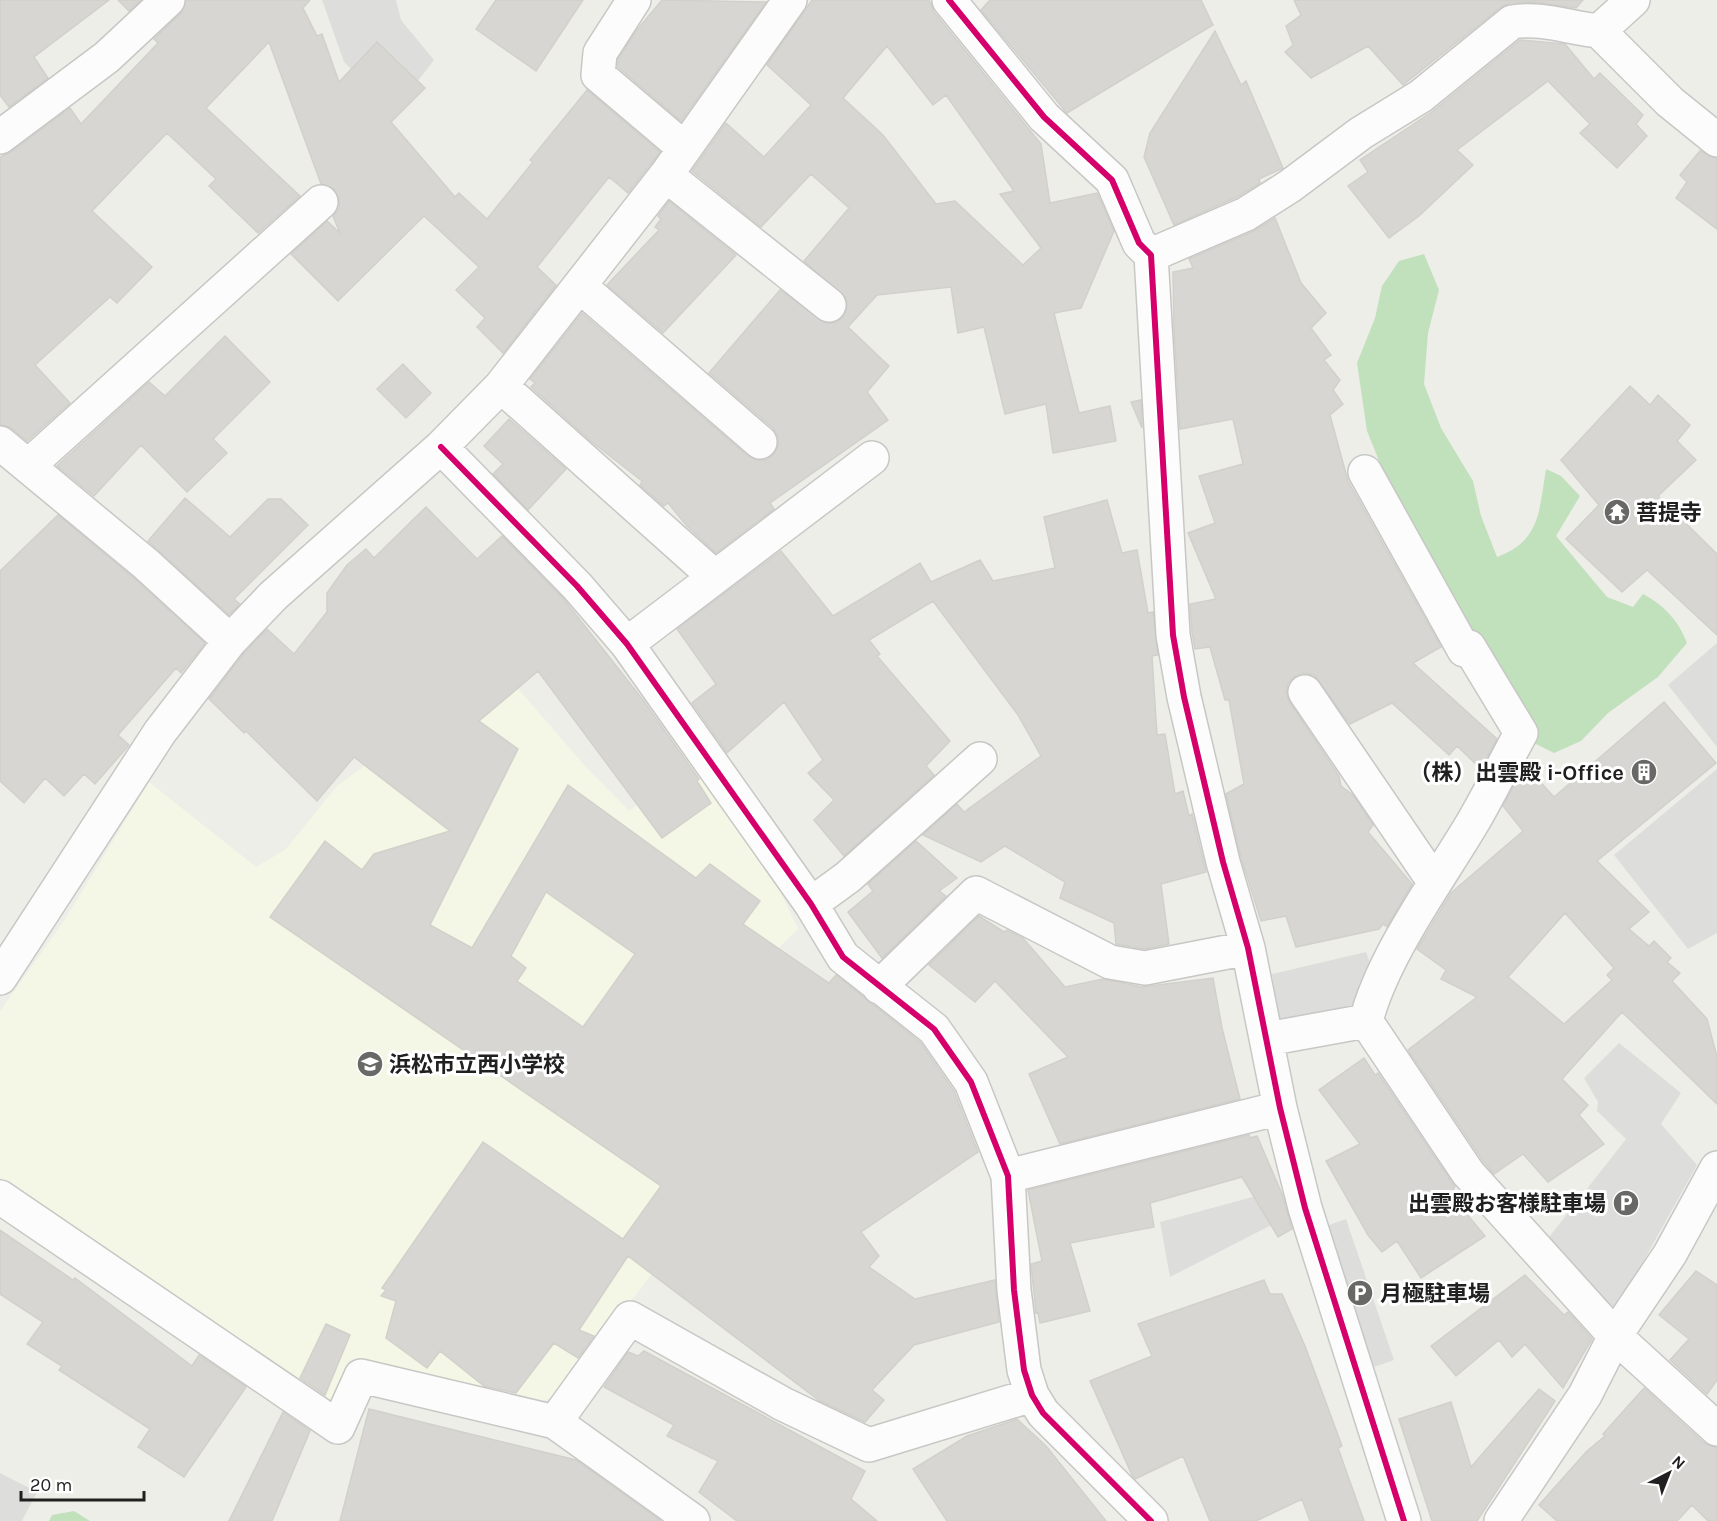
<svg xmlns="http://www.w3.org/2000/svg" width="1717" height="1521" viewBox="0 0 1717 1521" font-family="Karla,'Noto Sans JP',sans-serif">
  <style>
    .education { fill: #f4f7e5 }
    .forest { fill: #c1e0bc }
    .parking { fill: #dddddb }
    .building { fill: #d7d6d2; stroke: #d2d0ca; stroke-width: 1.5; fill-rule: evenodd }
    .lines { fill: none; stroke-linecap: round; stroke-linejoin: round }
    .minor-casing { stroke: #c7c7c5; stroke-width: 36 }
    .minor { stroke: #fcfcfc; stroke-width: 33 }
    .cycleway-casing { stroke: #fff; stroke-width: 10 }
    .cycleway { stroke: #d6006c; stroke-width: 6 }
    .labels { text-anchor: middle; stroke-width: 6; stroke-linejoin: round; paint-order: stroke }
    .poi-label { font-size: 22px; font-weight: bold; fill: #202020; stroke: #fff; text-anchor: start }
  </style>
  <rect width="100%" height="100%" fill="#eeeee9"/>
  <path class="education" d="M483,648L584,765L629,811L663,787L694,756L770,870L798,929L753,972L766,1124L561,1393L541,1402L361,1359L330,1407L0,1178V1011L66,918L149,782L256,867L286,849L337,786L418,726Z"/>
  <path class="forest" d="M1424,254L1439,290L1428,333L1424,384L1441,428L1473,481L1481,516L1497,557C1541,541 1539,510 1546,469L1561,476L1580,496L1556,536L1607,597L1633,607L1643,594C1665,606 1678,620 1687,643L1658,677L1608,713L1581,741L1554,753L1536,744L1386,478L1367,431L1357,363L1375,318L1382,286L1399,261Z
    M74,1511L90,1521H49L52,1515Z"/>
  <path class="parking" d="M322,0H396L401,20L434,60L394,112L344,62Z
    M1717,643V747L1668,685Z
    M1717,769V933L1688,949L1614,855Z
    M1366,952L1374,974L1358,1011L1280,1028L1272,974Z
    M1619,1043L1681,1093L1661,1124L1697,1165L1614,1314L1546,1241L1626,1139L1597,1111L1598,1102L1584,1078Z
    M1278,1190L1285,1218L1170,1277L1160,1222Z
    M1346,1219L1394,1360L1374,1367L1326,1226Z
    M0,1473L37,1492L22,1521H0Z"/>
  <path class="building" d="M0,0H109L34,57L48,78L9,107L0,95Z
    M118,0H141L129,11Z
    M186,0H310L303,8L317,36L322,34L339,82L377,42L425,88L391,122L455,197L459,193L487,219L533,162L530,160L587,90L660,152L628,193L609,177L537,267L556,285L503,353L477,327L485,318L456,290L479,267L424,216L338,301L291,254L327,221L340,233L333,216L339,208V199L334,189L321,184L269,42L206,108L300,196L258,233L209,186L216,179L167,133L92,211L152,267L117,303L110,297L35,365L70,403L27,441L11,428L0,425V157L11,152L70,108L81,124L158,43L154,39L181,13Z
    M496,0H583L536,71L476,29Z
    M662,0L766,2L681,121L618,67V59L637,30Z
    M812,0H929L934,12L1041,144L1050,203L1097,193L1114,231L1081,308L1054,313L1079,413L1110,406L1116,441L1053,453L1046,404L1005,414L984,327L958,333L951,287L877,295L848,327L889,366L867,392L888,420L770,503L774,509L716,553L687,526L668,503L664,506L640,485L642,481L592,442L531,387L535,383L530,379L582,313L748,456L756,460H766L774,454L778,446V436L773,428L709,373L780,290L826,323H835L843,317L847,308L846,298L804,261L849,208L811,174L761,227L692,171L726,123L764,157L811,105L767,65ZM887,46L933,105L946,95L1014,191L1000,194L1041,248L1023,265L955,201L936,204L883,135L843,98Z
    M990,0H1201L1213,25L1067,113L981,10Z
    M1294,0H1583L1576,8L1534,2L1510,3L1501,7L1403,85L1368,46L1311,78L1285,52L1293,45L1286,26L1301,15Z
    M1215,31L1241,85L1246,81L1283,168L1259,179L1260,183L1237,197L1174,225L1144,157L1150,133Z
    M1520,40L1565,44L1594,79L1600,73L1643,115L1636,124L1647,136L1617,168L1580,133L1590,124L1548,81L1457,150L1473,165L1419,216L1389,238L1348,186L1368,172L1360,160L1433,111Z
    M1700,151L1717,158V229L1676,198L1687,182L1680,175Z
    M669,201L736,255L663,333L607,285L659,230L655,227L661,219L658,216Z
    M1275,218L1301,283L1326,313L1311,328L1331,355L1324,360L1340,380L1333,390L1343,404L1330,415L1348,481L1441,647L1413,663L1497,739L1481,769L1457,746L1449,755L1392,703L1350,724L1314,675L1304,673L1294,677L1288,684L1286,693L1290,703L1339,776L1341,786L1353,795L1373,825L1368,832L1412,884L1387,927L1383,924L1379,929L1296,947L1286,916L1261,921L1241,857L1226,794L1244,784L1229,700H1225L1210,647L1195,649L1192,633L1190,604L1216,599L1188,533L1215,523L1199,476L1243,464L1233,419L1180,429L1174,329L1173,272L1193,268L1189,259L1254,231Z
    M225,336L270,382L213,439L227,453L187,492L141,445L94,496L57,466L149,382L165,396Z
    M403,364L431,393L406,418L377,389Z
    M1630,386L1650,405L1658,395L1690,425L1677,441L1696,460L1658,496L1717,554V635L1647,570L1622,592L1566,539L1599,505L1561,460Z
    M1141,400L1142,428L1131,402Z
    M509,419L566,469L528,510L493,474L503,464L484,446Z
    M185,498L230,537L268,499H281L308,525L234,599L240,604L229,615L148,541Z
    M1107,500L1122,553L1137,550L1148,613L1153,612L1158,655L1152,656L1157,735L1165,734L1175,794L1183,791L1189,816L1192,814L1206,872L1161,884L1169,944L1145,949L1116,944L1114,923L1060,898L1065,882L1005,846L981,862L923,835L957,804L964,812L1041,756L1018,715L933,601L869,640L880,654L877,656L950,741L926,766L934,775L844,856L814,820L834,800L808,773L823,760L784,702L727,753L692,703L716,684L677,629L781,551L833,616L920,563L931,582L980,560L993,581L1055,568L1044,517Z
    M426,507L477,559L502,536L562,597L643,700L699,779L697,781L711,803L662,838L538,671L479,721L518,749L430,925L472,948L568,785L696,878L710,864L760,901L743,924L829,983L836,975L920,1042L954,1091L978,1152L861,1232L879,1256L869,1267L915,1299L995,1280L999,1322L914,1345L872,1390L884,1400L865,1422L820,1401L628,1256L579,1330L594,1336L578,1358L554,1343L516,1393L484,1386L440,1351L427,1368L386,1338L396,1301L381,1296L386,1290L382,1288L483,1142L623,1239L661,1186L270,917L325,841L362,870L374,854L450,831L354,757L317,801L246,731L244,733L209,699L244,653L267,629L294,654L327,612V593L347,565L366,549L374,558ZM546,892L635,954L583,1027L517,981L526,968L511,956Z
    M58,515L134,578L205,643L181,673L176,668L118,735L129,745L95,784L84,774L64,796L45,778L24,803L0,781V571Z
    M1664,702L1716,763L1597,861L1649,912L1629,929L1649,946L1654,941L1671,958L1667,962L1680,973L1672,981L1707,1019L1717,1057V1104L1622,1012L1562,1079L1588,1105L1579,1115L1604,1144L1548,1182L1523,1154L1494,1174L1483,1161L1408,1050L1477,997L1441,979L1446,970L1417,949L1451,893L1523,831L1503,806L1525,765L1554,797ZM1565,913L1614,968L1607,975L1612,980L1564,1024L1508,977Z
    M916,841L957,878L939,891L946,896L882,958L848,912L873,891L868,884Z
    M979,916L1004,932L1007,930L1023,938L1065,987L1103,979L1142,987L1213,978L1222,1028L1240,1099L1060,1144L1029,1074L1068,1057L995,981L975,1002L929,965Z
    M1364,1058L1375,1075L1378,1073L1455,1187L1453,1189L1461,1197L1456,1201L1485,1236L1421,1278L1397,1241L1382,1252L1368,1235L1326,1161L1360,1144L1319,1090Z
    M1249,1135L1250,1138L1257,1136L1282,1194L1292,1229L1278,1237L1242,1177L1150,1203L1154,1227L1070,1243L1090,1311L1040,1323L1038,1312L1036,1313L1031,1264L1042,1261L1028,1190Z
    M0,1230L73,1280L75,1278L192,1366L199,1355L246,1387L184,1477L138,1447L150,1429L59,1370L62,1366L27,1344L43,1322L0,1294Z
    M1696,1271L1717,1285V1380L1707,1394L1670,1360L1689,1339L1659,1315Z
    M1525,1275L1564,1315L1568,1312L1592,1339L1563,1388L1525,1344L1512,1357L1499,1340L1456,1376L1431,1346Z
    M1264,1280L1270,1294H1282L1305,1346L1342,1446L1338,1448L1364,1521H1310L1302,1499L1256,1521H1210L1183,1456L1135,1479L1132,1475L1090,1381L1152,1356L1138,1324Z
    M326,1324L350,1335L325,1395L300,1378Z
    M644,1351L865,1471L851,1499L877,1521H737L699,1492L718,1461L667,1436L674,1425L604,1387L628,1352L638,1356Z
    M1644,1388L1704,1443L1717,1448V1521H1708L1692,1505L1677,1521H1557L1539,1505L1587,1451L1605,1436L1603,1434Z
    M1539,1389L1555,1401L1477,1521H1432L1399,1419L1451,1402L1471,1467Z
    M369,1409L576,1460L661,1521H340Z
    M283,1412L310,1431L272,1521H229Z
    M1017,1419L1046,1446L1106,1521H947L913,1469L967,1436Z"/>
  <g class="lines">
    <defs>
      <path id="minor" d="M634,0L600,53L598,75L683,147
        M949,0L1044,117L1112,180L1139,243L1151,255L1173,635L1184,697L1223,862L1248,948L1280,1108L1305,1208L1404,1521
        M1599,31L1670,102L1717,140
        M0,137L107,57L168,0
        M666,175L829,305
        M1151,255L1246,214L1290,186L1361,133L1421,96L1512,22C1541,17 1570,28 1599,31L1633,0
        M581,287L760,442
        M501,386L715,577
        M0,443L146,564L230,641
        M441,447L577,586L627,644L811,904L843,957L934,1029L971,1082L1008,1176L1014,1290L1024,1370L1032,1395L1043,1413L1151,1521
        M28,466L321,202
        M1365,472L1464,650L1469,647L1521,733C1505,762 1490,793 1473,822C1438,881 1383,955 1366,1021
        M627,644L872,458
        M1305,692L1435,883
        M811,904L848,877L980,759
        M0,978L160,732L230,641L273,596L441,447L501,386L666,175L790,0
        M879,987L976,893L1110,962L1145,968L1248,948
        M1267,1039L1366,1021L1468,1173L1615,1336L1717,1429
        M1008,1176L1280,1108
        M0,1197L338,1427L361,1376L555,1422L693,1521
        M555,1422L630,1318L783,1404L869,1445L1032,1395
        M1501,1521L1585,1395L1615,1336L1670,1254L1717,1168"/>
    </defs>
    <use href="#minor" class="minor-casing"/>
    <use href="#minor" class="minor"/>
    <defs>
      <path id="cycleway" d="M949,0L1044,117L1112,180L1139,243L1151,255L1173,635L1184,697L1223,862L1248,948L1280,1108L1305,1208L1404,1521
        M441,447L577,586L627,644L811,904L843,957L934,1029L971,1082L1008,1176L1014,1290L1024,1370L1032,1395L1043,1413L1151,1521"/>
    </defs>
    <use href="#cycleway" class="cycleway-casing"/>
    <use href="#cycleway" class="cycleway"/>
  </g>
  <defs>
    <symbol id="temple-disc" viewBox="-11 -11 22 22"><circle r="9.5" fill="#686866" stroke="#fff"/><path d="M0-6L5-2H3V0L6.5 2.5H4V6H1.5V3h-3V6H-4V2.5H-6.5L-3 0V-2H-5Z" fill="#fff"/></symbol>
    <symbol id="building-disc" viewBox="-11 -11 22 22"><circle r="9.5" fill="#686866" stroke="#fff"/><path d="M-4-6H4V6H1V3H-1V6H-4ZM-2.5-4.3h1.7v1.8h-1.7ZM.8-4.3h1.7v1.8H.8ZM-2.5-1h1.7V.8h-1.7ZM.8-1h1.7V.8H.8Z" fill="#fff"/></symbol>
    <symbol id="school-disc" viewBox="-11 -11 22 22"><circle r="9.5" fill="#686866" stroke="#fff"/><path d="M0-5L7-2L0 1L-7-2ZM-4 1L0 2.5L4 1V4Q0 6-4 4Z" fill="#fff"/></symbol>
    <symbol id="parking-disc" viewBox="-11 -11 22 22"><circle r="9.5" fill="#686866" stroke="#fff"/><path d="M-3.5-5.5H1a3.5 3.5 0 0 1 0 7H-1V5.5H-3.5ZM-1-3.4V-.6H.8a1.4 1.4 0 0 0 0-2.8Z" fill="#fff"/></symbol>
  </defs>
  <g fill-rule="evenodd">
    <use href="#temple-disc" x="1602" y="497" width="30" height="30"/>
    <use href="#building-disc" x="1629" y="757" width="30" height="30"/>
    <use href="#school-disc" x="355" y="1049" width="30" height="30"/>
    <use href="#parking-disc" x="1611" y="1188" width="30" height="30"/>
    <use href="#parking-disc" x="1345" y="1278" width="30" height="30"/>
  </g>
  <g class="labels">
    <g class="poi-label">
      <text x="1636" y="520">菩提寺</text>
      <text x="1624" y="780" text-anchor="end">（株）出雲殿 i-Office</text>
      <text x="389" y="1072">浜松市立西小学校</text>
      <text x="1606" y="1211" text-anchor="end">出雲殿お客様駐車場</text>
      <text x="1380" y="1301">月極駐車場</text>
    </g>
  </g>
  <g transform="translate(1669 1473) rotate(42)" stroke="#ffffff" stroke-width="4.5" paint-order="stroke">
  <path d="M0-4.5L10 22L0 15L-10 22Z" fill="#202020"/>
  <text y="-9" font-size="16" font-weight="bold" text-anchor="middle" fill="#202020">N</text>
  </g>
  <path d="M21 1491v9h123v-9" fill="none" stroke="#202020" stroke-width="3"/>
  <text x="30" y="1491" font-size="18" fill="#202020" stroke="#ffffff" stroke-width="4.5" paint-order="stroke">20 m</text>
</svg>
